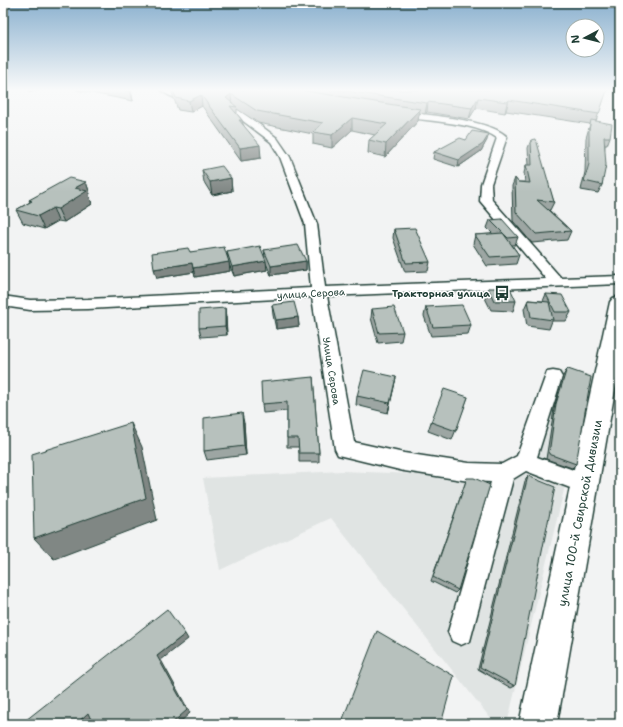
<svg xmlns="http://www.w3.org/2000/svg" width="623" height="727" viewBox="0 0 623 727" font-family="'Shantell Sans',sans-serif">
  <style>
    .built { fill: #e0e4e3 }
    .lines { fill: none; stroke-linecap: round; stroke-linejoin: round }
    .minor-casing { stroke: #1f3d34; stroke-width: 3 }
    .major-casing { stroke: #1f3d34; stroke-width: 3 }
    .minor { fill: #fff; fill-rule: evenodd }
    .major { fill: #fff; fill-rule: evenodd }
    .wall { fill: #9da6a3; stroke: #1f3d34 }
    .shaded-wall { fill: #808784; stroke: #1f3d34 }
    .building { fill: #b7c1bd; stroke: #1f3d34 }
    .labels { text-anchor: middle; stroke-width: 3; stroke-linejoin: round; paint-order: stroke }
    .street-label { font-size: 10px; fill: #1f3d34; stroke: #fff }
    .poi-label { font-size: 10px; font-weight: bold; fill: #1f3d34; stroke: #fff; text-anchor: end }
    .near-street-label { font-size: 12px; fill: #1f3d34; stroke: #fff }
  </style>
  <rect width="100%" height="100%" fill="#f2f3f3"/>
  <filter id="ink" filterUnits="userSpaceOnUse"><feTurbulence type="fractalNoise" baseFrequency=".025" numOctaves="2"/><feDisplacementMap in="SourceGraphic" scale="8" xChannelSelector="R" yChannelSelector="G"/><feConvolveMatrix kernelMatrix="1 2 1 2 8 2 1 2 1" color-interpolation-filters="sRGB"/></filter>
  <g filter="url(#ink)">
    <path class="built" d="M558,371L592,375L507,724H495L331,518L220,570L203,478L342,471L511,478L528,473Z"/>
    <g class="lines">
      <defs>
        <path id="minor" d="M161,90H172L199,98C190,105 169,97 161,90Z
          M230,107H236L277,138L290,157L317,224L325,287L546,279L480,201L481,184L497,138C474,121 423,122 394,115L393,113L397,111C420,114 493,120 507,137L491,184L492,200L561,278L620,276V284L327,296L354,442L404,453L469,463L502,464L517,456L547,372L553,371L559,372L562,377L537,457L593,477L597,484L593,491L586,494L526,471L513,479L470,641L461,645L452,641L448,632L491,482L469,481L404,471L338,455L335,449L312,297L88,309L30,310L3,306V296L30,300L88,299L311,288L305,224L280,157L271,142L230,111Z"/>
        <path id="major" d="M620,296V361L557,724H519L610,302L613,298Z"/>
      </defs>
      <use href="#minor" class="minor-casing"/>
      <use href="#major" class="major-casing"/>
      <use href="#minor" class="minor"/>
      <use href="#major" class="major"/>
    </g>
    <path class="wall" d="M76,90H131L133,101Z
      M171,90H607L596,121L610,137L607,145H605L602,185L598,193L581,190L585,172L586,138L590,124L506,111L505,113L476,108L469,119L427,112L425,114L419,113L418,121L385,157L368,153L369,140L375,135L352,130L332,148L313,144V134L258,123L237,109V114L242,120L243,124L261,158L241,161L202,106L191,112L178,110L173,96Z
      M466,140H487L481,151L458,167L433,159L434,152Z
      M531,140L554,202L550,210H549L571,231L567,240L532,243L513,221L512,186L515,178L518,182H525L524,173L526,165H529L528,148Z
      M202,170L231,178L232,191L212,195L204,182Z
      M86,182L90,194L89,195L92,204L64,222L58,221L44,229L23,223L16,210L30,202L29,200Z
      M490,220L518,237L515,245H512L519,255L516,264L487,266L473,244L475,235L493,234L487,228Z
      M394,229L430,262L428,271L405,272L393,238Z
      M264,250L306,261V270L271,275L266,263L267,270L234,276L229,264L230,271L195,277L194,272L157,278L190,252L228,258L227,252L265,257Z
      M488,288L516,301L513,311L491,310L485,298Z
      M546,294L571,312L566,321H552L549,329L527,326L524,309L528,300L543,301Z
      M272,305L298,317L299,326L276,329L273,315Z
      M426,307L471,325L468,334L431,336L424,316Z
      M372,309L403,332L401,341L378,343L371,318Z
      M226,317L227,335L201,337L199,328Z
      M566,371L576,464L572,468L546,459L554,409L563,376Z
      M313,377L319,453V462H299V447H287V411L263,413L262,404Z
      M396,377L388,413L356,405L357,396Z
      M468,397L452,440L428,431L431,422Z
      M244,423L246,455L207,460L204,451Z
      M528,476L515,686L511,688L478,669L525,481Z
      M467,478L458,590L455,593L431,581Z"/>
    <path class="shaded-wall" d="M3,90H7V95H3Z
      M29,90H43L29,92Z
      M130,90H131L133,101Z
      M231,94L232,106L226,98Z
      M201,95L202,106L191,112L189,101Z
      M478,98L476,108L469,119L472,108Z
      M509,100L506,111L505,113L507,102Z
      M428,102L427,112L425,114L427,103Z
      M420,109L418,121L385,157L386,144Z
      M352,118V130L332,148V135Z
      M239,120H242L244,132Z
      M489,134L487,140L481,151L458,167L459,160Z
      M260,145L261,158L241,161L240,148Z
      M231,178L232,191L212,195L210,182Z
      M86,182L90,194L89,195L92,204L64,222L58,209L75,188Z
      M53,208L58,221L44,229L38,216Z
      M266,261L267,270L234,276L232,267Z
      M306,261V270L271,275V266Z
      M229,262L230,271L195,277L193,268Z
      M192,263L194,272L157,278L154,269Z
      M225,308L226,317L227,335L225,326Z
      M298,317L299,326L276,329V320Z
      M396,377L394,387L388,413L390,403Z
      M242,413L244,423L246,455L244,446Z
      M131,423L142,447L157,520L54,559L34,538Z
      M185,634L188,639L161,660L190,713L178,724H171L157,656Z
      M88,713L95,716L85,724H76Z"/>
    <path class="building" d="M122,90H130L131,92Z
      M173,90H299L420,109L386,144L369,140L387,124L352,118L332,135L313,132L323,123L257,111L231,94L226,98L237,107L230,106L242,120H239L260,145L240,148L201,95L189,101L176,98Z
      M338,90H607L599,114L509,100L507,102L478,98L472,108L428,102L427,103Z
      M591,120L612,124L610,137H604L606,165L602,185L584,181L589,164V130Z
      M472,131L489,134L483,144L459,160L434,152L460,138L466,140Z
      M536,139L554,202L537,200L571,231L536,234L516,212L515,178L518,182L530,183L526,165H532L531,140Z
      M222,166L231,178L210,182L202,170Z
      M69,178L86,182L75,188L87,191L58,209L53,208L38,216L16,210L32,201L29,200Z
      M502,219L518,237L508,238L490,220Z
      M415,228L430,262L406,263L394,229Z
      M503,233L519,255L490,257L475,235Z
      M298,245L306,261L271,266L264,250Z
      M260,246L266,261L232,267L227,252Z
      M224,247L229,262L193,268L192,263L154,269L152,253L188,248L190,252Z
      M488,288H510L516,301H494Z
      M546,294L562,295L571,312H555Z
      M528,300L549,302L553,320L531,317Z
      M294,302L298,317L276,320L272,305Z
      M462,305L471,325L433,327L426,307Z
      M394,307L403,332L379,333L372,309Z
      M225,308V326L199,328V310Z
      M568,369L591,377L576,464L549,454L556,404L566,371Z
      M364,370L396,377L390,403L357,396Z
      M313,377L319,453H299L298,438H287V402L262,404L261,382Z
      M444,389L468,397L456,431L431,422Z
      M242,413L244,446L204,451V418Z
      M131,423L146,498L34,538L32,454Z
      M528,476L555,487L515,686L480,667Z
      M467,478H474L490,485L458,590L433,577Z
      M167,609L185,634L157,656L187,710L171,724H93L88,713L76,724H21Z
      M377,631L454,676L441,724H341Z"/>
  </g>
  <linearGradient id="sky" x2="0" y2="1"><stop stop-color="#8bb1cf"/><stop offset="0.47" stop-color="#f9fafa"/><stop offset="1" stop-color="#f9fafa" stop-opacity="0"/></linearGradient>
  <rect width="623" height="192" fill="url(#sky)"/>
  <defs>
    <symbol id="bus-bare" viewBox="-9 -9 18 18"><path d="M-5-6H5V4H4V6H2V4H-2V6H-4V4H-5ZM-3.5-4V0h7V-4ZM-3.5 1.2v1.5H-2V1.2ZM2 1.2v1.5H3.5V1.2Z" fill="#1f3d34" stroke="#fff" stroke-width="2.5" paint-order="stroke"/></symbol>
  </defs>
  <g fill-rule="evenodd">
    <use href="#bus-bare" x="491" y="282" width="22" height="22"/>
  </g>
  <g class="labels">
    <g class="street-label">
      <text transform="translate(311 293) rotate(-3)" y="4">улица Серова</text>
      <text transform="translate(332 371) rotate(81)" y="4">Улица Серова</text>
    </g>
    <g class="poi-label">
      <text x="490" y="297">Тракторная улица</text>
    </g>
    <g class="near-street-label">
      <text transform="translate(580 513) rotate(-79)" y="4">улица 100-й Свирской Дивизии</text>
    </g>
  </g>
  <rect width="623" height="727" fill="none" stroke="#fff" stroke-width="16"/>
  <rect x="8" y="8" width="607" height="711" fill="none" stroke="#1f3d34" stroke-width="1.5" filter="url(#ink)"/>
  <g transform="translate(585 38) rotate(263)"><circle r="19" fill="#ffffff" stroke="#a5b1ae"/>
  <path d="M0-3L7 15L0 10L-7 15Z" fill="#1f3d34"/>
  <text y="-6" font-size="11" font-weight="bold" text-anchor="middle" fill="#1f3d34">N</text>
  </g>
</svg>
